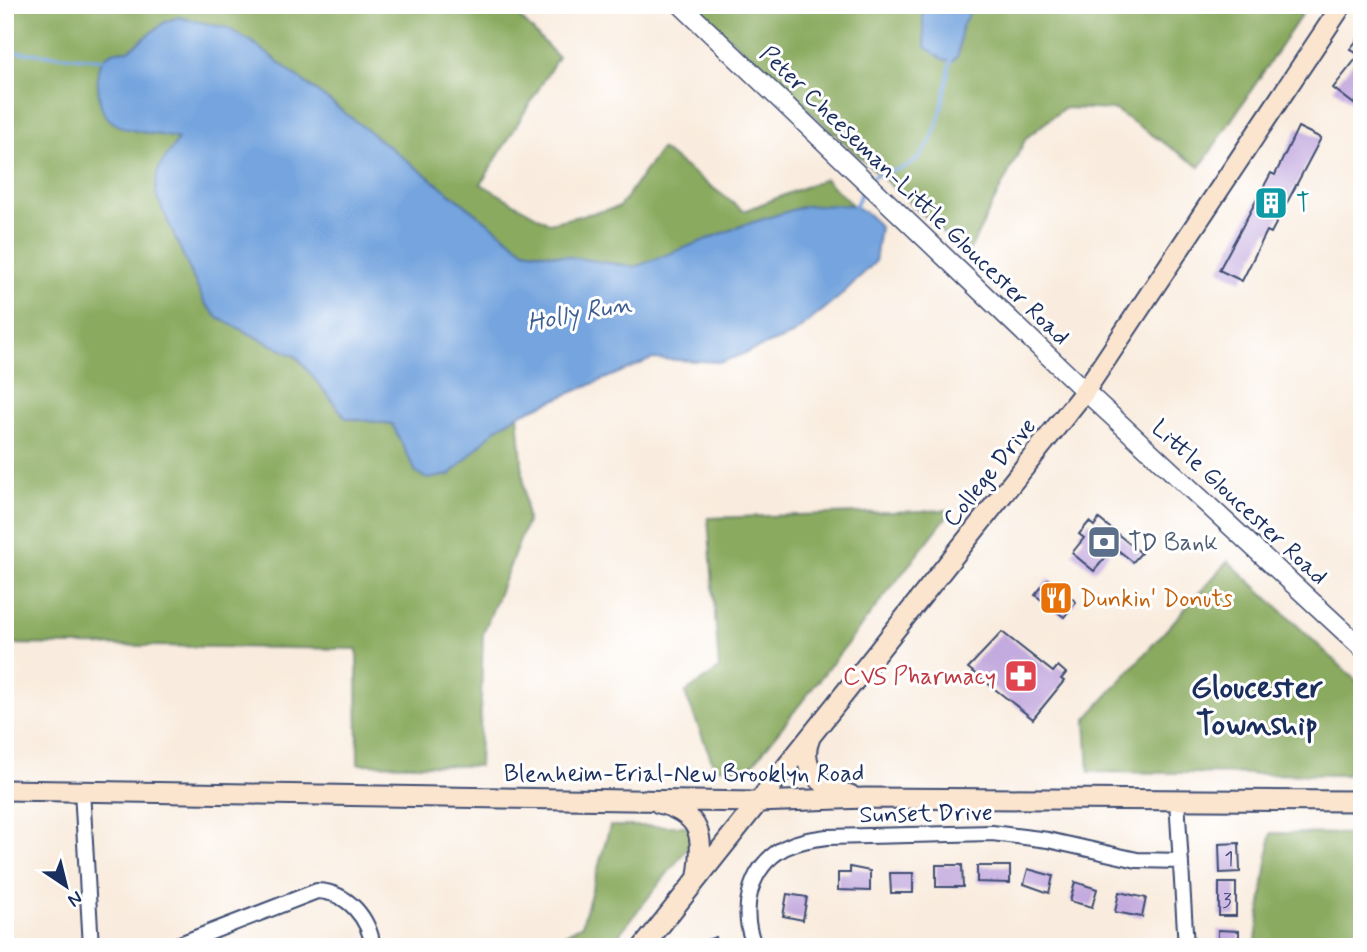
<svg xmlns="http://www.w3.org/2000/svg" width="1367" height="952" viewBox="0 0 1367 952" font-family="Mynerve,sans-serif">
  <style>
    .forest { fill: #8aaa5e; stroke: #526c5e; stroke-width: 2 }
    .water { fill: #74a4de; stroke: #486a9e; stroke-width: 2 }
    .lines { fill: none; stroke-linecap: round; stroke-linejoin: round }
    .stream { stroke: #74a4de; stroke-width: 3.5 }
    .building { fill: #c4abdf }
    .minor-casing { stroke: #3c4b71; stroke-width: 18 }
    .tertiary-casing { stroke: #3c4b71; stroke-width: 21 }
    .secondary-casing { stroke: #3c4b71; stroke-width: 23 }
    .minor { stroke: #fff; stroke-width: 14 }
    .tertiary { stroke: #fff; stroke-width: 18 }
    .secondary { stroke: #fbe5cf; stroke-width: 19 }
    .labels { text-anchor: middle; stroke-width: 6; stroke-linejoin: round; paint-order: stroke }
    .number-label { font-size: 21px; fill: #454e7e }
    .street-label { font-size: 24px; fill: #1b2f5e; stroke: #fff }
    .culture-label { font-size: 24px; fill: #0d838f; stroke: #fff; text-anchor: start }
    .service-label { font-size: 24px; fill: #4e5e75; stroke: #fff; text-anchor: start }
    .food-label { font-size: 24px; fill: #c56008; stroke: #fff; text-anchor: start }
    .health-label { font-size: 24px; fill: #be3a42; stroke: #fff; text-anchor: end }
    .water-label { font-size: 26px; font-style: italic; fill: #3f5e91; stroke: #fff }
    .district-label { font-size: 32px; font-weight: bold; fill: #1b2f5e; stroke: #fff }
  </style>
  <rect width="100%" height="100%" fill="#fff"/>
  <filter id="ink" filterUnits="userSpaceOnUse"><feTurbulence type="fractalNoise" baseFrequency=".0143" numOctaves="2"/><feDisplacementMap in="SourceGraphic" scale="14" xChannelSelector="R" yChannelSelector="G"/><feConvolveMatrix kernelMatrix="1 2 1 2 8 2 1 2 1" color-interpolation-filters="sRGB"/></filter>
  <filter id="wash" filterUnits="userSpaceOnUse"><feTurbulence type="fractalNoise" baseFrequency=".00686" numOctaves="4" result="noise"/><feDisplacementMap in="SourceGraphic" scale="28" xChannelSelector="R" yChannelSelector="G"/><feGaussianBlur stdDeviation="1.57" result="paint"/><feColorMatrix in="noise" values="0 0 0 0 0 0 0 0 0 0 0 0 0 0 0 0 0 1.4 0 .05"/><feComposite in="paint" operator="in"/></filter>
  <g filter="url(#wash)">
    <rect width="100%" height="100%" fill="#f9ecde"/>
    <path class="forest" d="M5,5H508L558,57L481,184L549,223L619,207L661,149L744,211L825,179L870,222L803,207L635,267L524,250L252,42L106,115L179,139L218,318L297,357L346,418L392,424L509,421L518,415L527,522L483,634L479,766L358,764L357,649L5,644Z
      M694,5H1308L1200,167L1115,110L1064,108L1026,138L967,255Z
      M952,510L750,768H715L685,693L719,669L708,518Z
      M1228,561L1362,686V742L1347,775L1089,772L1086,719Z
      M610,826H705L609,947H542L582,925Z
      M1271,833L1362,834V947H1255Z"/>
    <path class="water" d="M922,5H974L962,26L958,55L953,61L944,60L925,47Z
      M178,17L227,28L252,42L524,250L635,267L741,226L805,206L852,205L868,214L880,227L875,262L838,298L792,335L722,362L652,359L518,415L496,429L450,475L427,479L416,472L392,424L346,418L297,357L218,318L204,302L156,195C155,161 164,165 178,139C150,129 101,138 99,94C98,85 96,75 99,67C105,52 115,50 129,50L165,22Z"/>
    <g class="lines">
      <path class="stream" d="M5,51L107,60
        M872,177C883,170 897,172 908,166C941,147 944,92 951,59
        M854,210L863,188"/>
    </g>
    <g id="blocks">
      <path class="building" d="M1362,34V94L1354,104L1333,88L1359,55L1350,49Z
        M1298,127L1321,138L1271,233L1267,231L1242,281L1219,270L1271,173L1275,175Z
        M1099,519L1141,553L1133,562L1114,547L1094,571L1072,553L1084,538L1079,534L1089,522L1094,526Z
        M1048,579L1076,602L1064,617L1035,595Z
        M1002,632L1053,672L1058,666L1066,673L1061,679L1064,681L1033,719L968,668Z
        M1239,843L1240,872L1220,873L1219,844Z
        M936,865H962L963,887H936Z
        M977,866H1010V883L977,882Z
        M850,867L870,871V891L838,890V873H850Z
        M1028,869L1053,876L1049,893L1024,884Z
        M890,873H913V893H891Z
        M1075,882L1097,889L1092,907L1070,901Z
        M1219,883H1236V916H1219Z
        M1119,892L1146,898L1142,917L1115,912Z
        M787,894L807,897L803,920L783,916Z
        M1218,930L1239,931V947H1218Z
        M716,937L719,947H699L698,943Z"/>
    </g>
  </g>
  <g filter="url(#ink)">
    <use href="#blocks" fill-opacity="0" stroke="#3c4b71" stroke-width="2"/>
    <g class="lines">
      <defs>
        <path id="minor" d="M82,790L91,947
          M1177,800L1186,947
          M172,947L317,891C348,892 369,918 373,947
          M755,947C739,911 749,867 784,848C798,841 812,839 827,837L992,833L1048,840L1137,860L1181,861"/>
        <path id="tertiary" d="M681,5L1085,391L1362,648"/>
        <path id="secondary" d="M810,738C797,768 823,788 850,795
          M5,790L757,802L865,798L1362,801
          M659,803C702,815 704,836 698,875
          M643,947L1085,391L1342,5"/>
      </defs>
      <use href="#minor" class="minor-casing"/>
      <use href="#tertiary" class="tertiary-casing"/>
      <use href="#secondary" class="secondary-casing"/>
      <use href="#minor" class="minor"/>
      <use href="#tertiary" class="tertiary"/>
      <use href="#secondary" class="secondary"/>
    </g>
  </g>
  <defs>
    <symbol id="building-square" viewBox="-11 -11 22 22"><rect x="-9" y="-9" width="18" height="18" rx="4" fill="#0f9aa8" stroke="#fff"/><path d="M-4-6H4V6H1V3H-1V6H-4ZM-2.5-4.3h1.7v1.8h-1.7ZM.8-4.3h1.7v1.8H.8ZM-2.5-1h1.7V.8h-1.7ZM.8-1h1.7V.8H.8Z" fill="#fff"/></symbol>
    <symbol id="bank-square" viewBox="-11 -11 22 22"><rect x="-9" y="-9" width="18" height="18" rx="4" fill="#5c6f8a" stroke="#fff"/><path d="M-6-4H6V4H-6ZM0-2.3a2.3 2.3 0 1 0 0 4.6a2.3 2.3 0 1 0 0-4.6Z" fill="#fff"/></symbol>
    <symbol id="restaurant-square" viewBox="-11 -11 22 22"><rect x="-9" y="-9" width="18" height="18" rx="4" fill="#e8710a" stroke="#fff"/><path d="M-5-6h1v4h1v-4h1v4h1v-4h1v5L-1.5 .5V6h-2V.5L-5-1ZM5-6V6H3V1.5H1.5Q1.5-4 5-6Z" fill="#fff"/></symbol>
    <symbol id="pharmacy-square" viewBox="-11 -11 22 22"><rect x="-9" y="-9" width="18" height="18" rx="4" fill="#e0444e" stroke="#fff"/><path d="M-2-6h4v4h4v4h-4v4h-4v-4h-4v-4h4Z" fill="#fff"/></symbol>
  </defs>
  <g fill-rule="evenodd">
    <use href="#building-square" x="1252" y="184" width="38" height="38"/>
    <use href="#bank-square" x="1085" y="523" width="38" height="38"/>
    <use href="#restaurant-square" x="1037" y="579" width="38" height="38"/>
    <use href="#pharmacy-square" x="1002" y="657" width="38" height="38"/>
  </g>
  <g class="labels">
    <g class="number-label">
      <text x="1229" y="865">1</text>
      <text x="1227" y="907">3</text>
    </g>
    <g class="street-label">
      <text transform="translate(915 195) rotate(44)" y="8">Peter Cheeseman-Little Gloucester Road</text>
      <text transform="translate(989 472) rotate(-51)" y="8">College Drive</text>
      <text transform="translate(1240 502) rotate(43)" y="8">Little Gloucester Road</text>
      <text x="684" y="781">Blenheim-Erial-New Brooklyn Road</text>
      <text transform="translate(926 813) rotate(-1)" y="8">Sunset Drive</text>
    </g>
    <g class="culture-label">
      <text x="1296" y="211">T</text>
    </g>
    <g class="service-label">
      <text x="1128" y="550">TD Bank</text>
    </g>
    <g class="food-label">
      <text x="1080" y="606">Dunkin' Donuts</text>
    </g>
    <g class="health-label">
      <text x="996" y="684">CVS Pharmacy</text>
    </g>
    <g class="water-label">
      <text transform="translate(579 312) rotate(-11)" y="9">Holly Run</text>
    </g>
    <g class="district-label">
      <text x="1257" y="697">Gloucester<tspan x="1257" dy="37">Township</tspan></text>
    </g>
  </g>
  <rect width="1367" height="952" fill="none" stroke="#fff" stroke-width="28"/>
  <g transform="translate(66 886) rotate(145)" stroke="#ffffff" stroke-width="5" paint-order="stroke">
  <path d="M0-5L12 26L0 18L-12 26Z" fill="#1b2f5e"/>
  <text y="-10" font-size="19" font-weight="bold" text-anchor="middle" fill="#1b2f5e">N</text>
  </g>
</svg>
